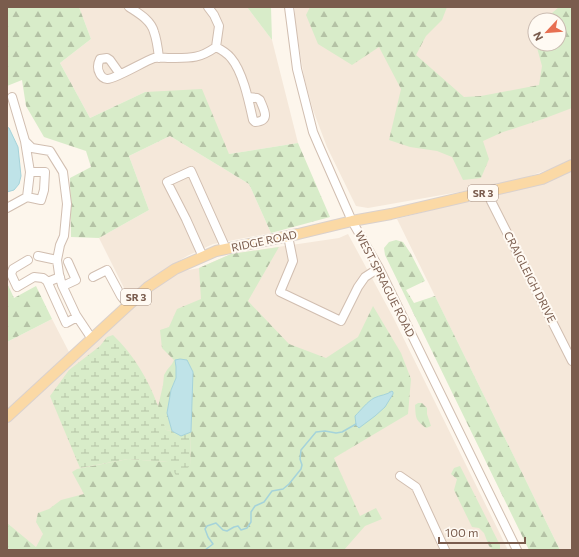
<svg xmlns="http://www.w3.org/2000/svg" width="579" height="557" viewBox="0 0 579 557" font-family="Commissioner,sans-serif">
  <style>
    .residential { fill: #f5e8da; fill-rule: evenodd }
    .grass { fill: #d8ecc9 }
    .forest { fill: url(#forest-firs) }
    .wetland { fill: url(#wetland-marsh) }
    .water { fill: #bfe3e8; stroke: #a5d3da }
    .lines { fill: none; stroke-linecap: round; stroke-linejoin: round }
    .stream { stroke: #a5d3da; stroke-width: 1.5 }
    .minor-casing { stroke: #d1beb0; stroke-width: 10 }
    .major-casing { stroke: #dad1cd; stroke-width: 12 }
    .minor { stroke: #fff; stroke-width: 8 }
    .major { stroke: #fbd9a5; stroke-width: 10 }
    .labels { text-anchor: middle; stroke-width: 4; stroke-linejoin: round; paint-order: stroke }
    .shield { fill: #fffaf3; stroke: #a28b7f; stroke-width: 1 }
    .shield-label { font-size: 10px; font-weight: bold; fill: #7a5c4d }
    .street-label { font-size: 11px; fill: #7a5c4d; stroke: #fffaf3 }
  </style>
  <defs>
    <pattern id="forest-firs" width="22" height="20" patternUnits="userSpaceOnUse"><rect width="22" height="20" fill="#d8ecc9"/><path d="M5 1l3.5 6h-7zM16 11l3.5 6h-7z" fill="#b4c2a5"/></pattern>
    <pattern id="wetland-marsh" width="20" height="14" patternUnits="userSpaceOnUse"><rect width="20" height="14" fill="#d8ecc9"/><path d="M1 5h8M5 5V1M11 12h8M15 12V8" fill="none" stroke="#b4c2a5"/></pattern>
  </defs>
  <rect width="100%" height="100%" fill="#fdf6ec"/>
  <path class="residential" d="M79,7H247L272,40L298,143L229,154L145,92L90,118L60,63L91,39Z
    M295,7H572V159L550,169L510,183L368,208L356,206L351,196L327,147L313,110L304,77L295,21ZM535,20H559V44H535Z
    M170,136L249,184L271,233L213,244L187,256L169,267L128,296L99,238L149,210L129,156Z
    M572,169V550H560L397,219L448,206Z
    M348,234L393,317L508,550H7V423L148,291L166,278L183,271L199,268L231,254L339,238Z
    M52,319L69,352L7,409V342Z"/>
  <path class="grass" d="M247,7H271L272,40Z"/>
  <path class="forest" d="M7,7H79L91,39L60,63L90,118L145,92L202,89L229,154L298,143L330,217L271,233L249,184L170,136L129,156L149,210L99,238L71,237L70,178L91,167L86,151L44,137L26,106L22,80L7,86Z
    M310,7H447L442,20L426,36L416,55L464,97L481,96L539,85L542,66L536,44H559V20H544L559,7H572V108L543,119L503,132L483,141L489,159L481,178L463,180L452,157L437,151L410,147L389,140L401,89L379,47L352,65L318,44L306,15Z
    M396,240L403,242L411,254L425,281L406,290L414,303L435,296L560,550H529L385,255L384,248L389,242Z
    M279,247L248,301L289,344L326,358L358,337L373,306L401,353L411,379L408,414L334,458L360,516L376,508L382,519L365,526L344,550H7V523L36,547L43,534L36,522L38,513L49,509L61,500L84,494L72,472L77,469L128,459L168,462L190,466L193,372L175,360L176,367V378L171,390L167,413L172,431L166,430L162,421L158,407L163,385L164,375L167,370L172,364L174,360L162,348L160,330L169,327L177,309L201,299L199,268L231,254Z
    M7,283L14,298L36,286L52,319L7,342Z
    M418,403H422L427,408V414L431,426L426,428C415,419 416,419 415,405Z
    M460,466L500,545V550H493L489,546L484,533L479,528L472,527L454,490L457,479L451,474L454,468Z"/>
  <path class="wetland" d="M113,335C134,355 148,379 158,406C161,414 163,422 166,430L172,431L181,436L191,432L190,466L177,477L168,462L128,459L80,468L50,396L69,370L100,346L107,337Z"/>
  <path class="water" d="M7,127L9,128L18,147L21,176L19,184L14,190L7,192Z
    M180,359L187,360L193,372L191,432L181,436L172,431L167,413L171,390L176,378V367L175,360Z
    M392,391L393,392V394L385,407L375,416L359,428L356,425L355,416C361,410 367,402 374,398C380,395 387,395 392,391Z"/>
  <g class="lines">
    <path class="stream" d="M205,550L213,544L208,537L205,529L207,526L216,523L223,530L227,531L234,527L238,526L241,530L247,528L251,522V512L255,506L264,502L272,491L283,489L289,484L301,469L302,465L300,459L301,450L316,432L325,431L336,433L342,432L356,424"/>
    <defs>
      <path id="minor" d="M129,7C138,13 151,20 154,32C157,40 158,49 159,58
        M289,7L297,69L313,132L319,146L352,221L379,268L517,550
        M216,47C222,50 227,53 231,58C243,72 249,102 253,120L255,122C271,121 264,110 260,100L257,98L248,97
        M120,74L110,60L107,58L100,59C97,65 97,69 100,74C101,76 104,79 107,79C113,80 145,61 154,58C159,57 165,58 170,58C190,58 199,59 216,47L219,26L214,15L208,7
        M12,97L25,141L32,148L50,151L63,172L67,204L64,236L60,245L57,260L59,274L62,285L76,315L92,339
        M488,192L491,201L572,361
        M27,197L41,200L44,190L45,172H30
        M7,208L27,197L30,172L25,141
        M288,236L293,261L280,292L341,321L358,287L365,277L379,268
        M38,256L57,260
        M203,257L186,219L167,182L191,171L226,249
        M28,260L13,269L11,274L17,287L34,277L43,278L47,281H50L60,277
        M93,277L107,270L121,296L128,305
        M47,281L66,323L77,317
        M63,286L76,280L68,262
        M400,476L416,487L445,550"/>
      <path id="major" d="M7,417L148,287L175,269L216,251L298,234L352,221L391,214L542,179L572,165"/>
    </defs>
    <use href="#minor" class="minor-casing"/>
    <use href="#major" class="major-casing"/>
    <use href="#minor" class="minor"/>
    <use href="#major" class="major"/>
  </g>
  <g class="labels">
    <g class="shield">
      <rect x="468" y="185" width="30" height="16" rx="3"/>
      <rect x="121" y="289" width="30" height="16" rx="3"/>
    </g>
    <g class="shield-label">
      <text x="483" y="197">SR 3</text>
      <text x="136" y="301">SR 3</text>
    </g>
    <g class="street-label">
      <text transform="translate(264 241) rotate(-12)" y="4">RIDGE ROAD</text>
      <text transform="translate(530 277) rotate(63)" y="4">CRAIGLEIGH DRIVE</text>
      <text transform="translate(385 284) rotate(63)" y="4">WEST SPRAGUE ROAD</text>
    </g>
  </g>
  <rect width="579" height="557" fill="none" stroke="#7a5c4d" stroke-width="16"/>
  <g transform="translate(547 32) rotate(244)"><circle r="19" fill="#fffaf3" stroke="#cabbb1"/>
  <path d="M0-3L7 15L0 10L-7 15Z" fill="#e76f51"/>
  <text y="-6" font-size="11" font-weight="bold" text-anchor="middle" fill="#7a5c4d">N</text>
  </g>
  <path d="M439 537v6h86v-6" fill="none" stroke="#7a5c4d" stroke-width="2"/>
  <text x="445" y="537" font-size="12" fill="#7a5c4d" stroke="#fffaf3" stroke-width="3" paint-order="stroke">100 m</text>
</svg>
